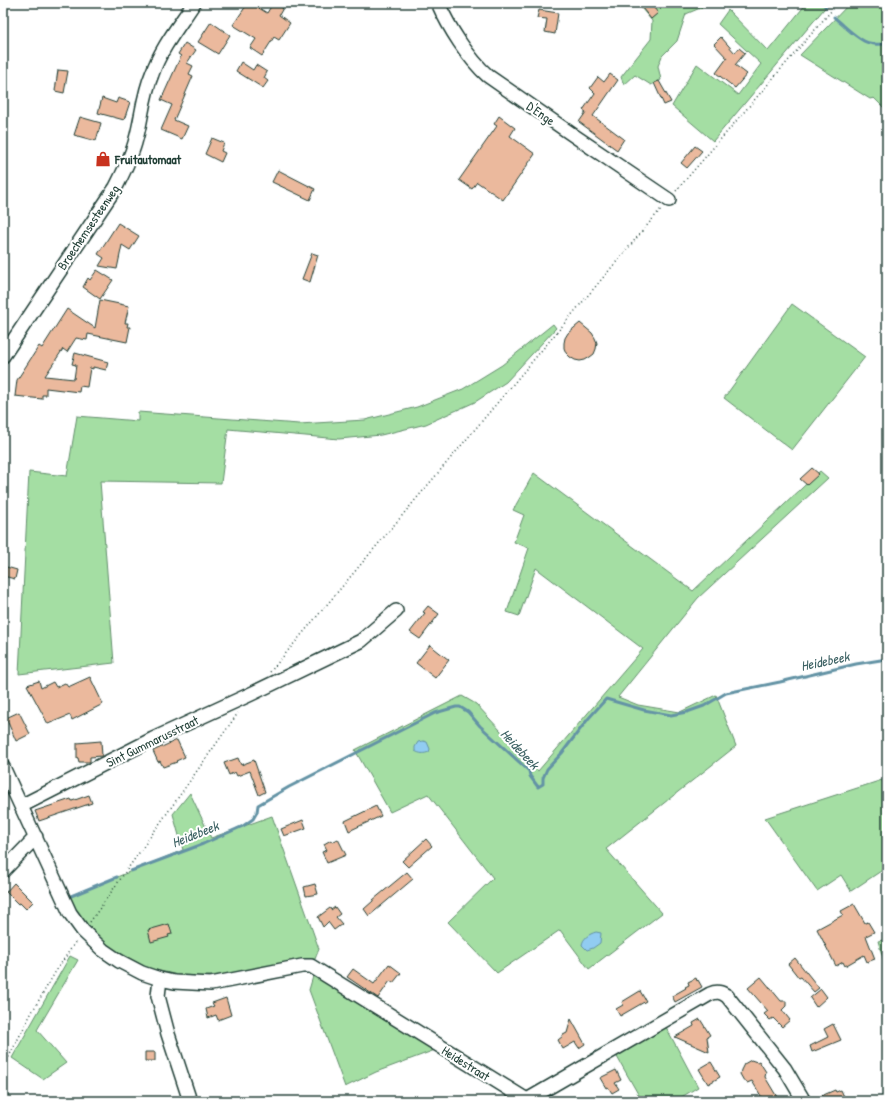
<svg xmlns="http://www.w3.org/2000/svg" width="890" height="1104" viewBox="0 0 890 1104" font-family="'Patrick Hand',sans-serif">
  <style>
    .green { fill: #a4dea3; stroke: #628e6c }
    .water { fill: #91ccf1; stroke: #6393a5 }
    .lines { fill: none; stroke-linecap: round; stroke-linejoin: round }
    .stream { stroke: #6393a5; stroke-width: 3 }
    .building { fill: #ebb99d; stroke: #1f3d34 }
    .minor-casing { stroke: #1f3d34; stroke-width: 16 }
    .path { stroke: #1f3d34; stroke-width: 1.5; stroke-dasharray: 1 3; stroke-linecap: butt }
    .minor { stroke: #fff; stroke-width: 13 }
    .labels { text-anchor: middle; stroke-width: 4; stroke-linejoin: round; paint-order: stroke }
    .street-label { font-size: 13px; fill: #1f3d34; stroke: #fff }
    .poi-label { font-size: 13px; font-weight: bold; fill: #1f3d34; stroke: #fff; text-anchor: start }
    .water-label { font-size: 14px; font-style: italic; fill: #3c6163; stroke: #fff }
  </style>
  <rect width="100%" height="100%" fill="#fff"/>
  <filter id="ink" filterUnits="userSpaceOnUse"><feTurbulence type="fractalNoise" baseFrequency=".025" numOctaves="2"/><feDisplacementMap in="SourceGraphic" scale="8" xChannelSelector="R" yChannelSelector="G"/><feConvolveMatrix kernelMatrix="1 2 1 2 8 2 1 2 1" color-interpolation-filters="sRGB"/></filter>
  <g filter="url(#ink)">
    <path class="green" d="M637,3H708L705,6L686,14L677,41L662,56L658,66L661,80L651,85L635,75L624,85L621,77L651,39L652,21Z
      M805,3H829L713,141L672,106L697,64L738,95L761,64L718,24L728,10L768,51L806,4Z
      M850,3H887V111L874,98L870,99L800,55Z
      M792,304L865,357L792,450L724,398Z
      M553,324L556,328L506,382L475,402L426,424L381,435L339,439L228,429L221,483L100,481L114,663L19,674L29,472L67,476L77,416L138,421V412L299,424L365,420L417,407L463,389L502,365Z
      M820,471L828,478L698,598L618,697L638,705L680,712L716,695L736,746L606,849L662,913L589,969L560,930L497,973L448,922L493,878L428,794L390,812L355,750L462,696L476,704L538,771L643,649L536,568L519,616L507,612L529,548L514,542L524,515L513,510L534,473L693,591Z
      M882,780L887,791V867L851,891L841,875L817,891L765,818Z
      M190,793L211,838L272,816L319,949L315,959L295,961L228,974L191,978L147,968L104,944L79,918L68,897L183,850L173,814Z
      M887,939V972L878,941Z
      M70,956L78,960L37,1030L66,1063L43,1079L12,1058Z
      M314,973L435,1050L376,1072L345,1087L309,990Z
      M666,1027L698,1087L675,1101H642L616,1055Z"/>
    <path class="water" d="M423,741L427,742L430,749L429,752C424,754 420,754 415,751V747L418,742Z
      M596,932L601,933L600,943L593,948L587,950L582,945C583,938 589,934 596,932Z"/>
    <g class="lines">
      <path class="stream" d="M820,3L823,4L826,7
        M834,17C837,20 841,23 844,26C859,39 866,46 887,44
        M131,871L203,844L243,826L253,819L257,812L258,805L289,787L435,713L456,707H460L468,712L480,726L529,771L530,776L538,787L543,784V778L547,769L562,753L588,719L606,699L644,710L671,715L687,712L704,706L726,693L780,682L856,664L887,659
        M71,896L117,877"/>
    </g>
    <path class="building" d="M248,3H251L267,13L273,3H275L283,8L279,15L290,23L279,40L274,37L262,56L250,48L256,39L233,25Z
      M638,3H650L658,13L651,19Z
      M539,10L558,13L555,34L545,32L547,19L537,18Z
      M211,22L230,35L218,54L198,42Z
      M721,37L735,53L739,48L745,53L735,65L747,74L735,88L716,73L727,58L714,44Z
      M185,43L196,50L187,63L193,66L189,74L193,76L174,120L188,126L182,139L161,130L172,105L161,100L181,56L178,54Z
      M241,62L253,70L256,65L267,72L264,78L268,81L263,88L236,71Z
      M58,70L68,71L64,93L55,91Z
      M610,74L618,80L593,116L624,139L617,150L579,122L586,112L583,110L595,93L590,88L598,77L604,82Z
      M659,81L671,102L664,105L654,83Z
      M102,98L116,103L118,98L130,102L124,120L98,113Z
      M499,116L515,128L510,136L535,154L503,200L477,182L472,189L459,180L497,126L494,124Z
      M80,117L101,123L96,141L74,135Z
      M212,138L224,143L221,151L225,153L221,162L205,154Z
      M695,146L702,151L687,168L681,163Z
      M278,170L315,189L310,200L272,182Z
      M118,223L139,236L130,250L122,245L117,269L99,266L104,258L98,254Z
      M312,253L318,255L310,282L302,279Z
      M97,270L113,280L100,299L83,287L88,278L90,280Z
      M100,300L129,306L125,323H128L127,327H130L127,342L88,334L87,340L76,338L67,352L63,349L45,376L74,379L76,365L72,364L75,353L108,362L106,370L93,367V369L90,368L87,387L80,386L79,392L46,388V395H42V399L15,396L17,380L39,346L42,348L67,309L95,328Z
      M580,323L592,333L595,338L597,343L596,349L594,354L590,357L585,360L580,361L575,360L570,357L566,353L564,348V343L565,338L568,333Z
      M812,468L819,474L807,485L800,479Z
      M3,566L17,570L15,579L3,576Z
      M428,606L439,614L420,639L410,632L425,613L423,612Z
      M430,645L449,660L435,678L416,663Z
      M90,677L103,704L72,720L70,715L48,724L27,685L39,681L41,688L53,682L56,687L65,683L68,687Z
      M19,712L30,734L16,741L6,718Z
      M177,740L185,757L176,761L177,762L163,767L160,761L158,762L153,751Z
      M101,741L102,756L90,757V762H79L78,758H77V743Z
      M238,758L241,765L254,760L265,792L259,795L250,771L237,776L235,772L229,775L224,763Z
      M89,795L92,803L39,821L35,811L71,799L72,801Z
      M376,806L381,816L349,831L345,821Z
      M303,820L306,828L284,836L281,829Z
      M338,839L346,855L327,863L322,852L327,850L324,844L331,840L332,842Z
      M426,839L432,846L408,867L402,861Z
      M407,872L413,879L369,916L364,909L373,901V900Z
      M14,883L33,902L26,909L20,903L18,904L6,892Z
      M315,884L318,894L306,896L304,887Z
      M854,904L865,923L868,922L874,932L866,936L875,959L867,962L864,955L845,966L843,962L836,966L817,929L843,915L841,911Z
      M335,907L340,914L336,917L342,924L334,930L328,922L323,927L318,917L330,908L331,910Z
      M169,924L172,934L168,935L169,937L151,942L148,930Z
      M795,958L819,988L814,992L801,977L799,978L788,964Z
      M389,964L401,973L393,983L390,981L378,998L347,977L353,969L374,984Z
      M761,977L781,1001H786V1006L782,1010L790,1020L782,1027L773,1018L770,1020L764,1014L768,1011L748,988Z
      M696,978L697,981L698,980L702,987L675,1002L672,996L686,988L685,987L689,985L688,982Z
      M821,989L827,997L816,1007L810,998Z
      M640,991L646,1001L620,1016L616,1009L623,1005L622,1002Z
      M226,998L231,1015L218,1020L216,1015L208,1018L206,1009L214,1006L212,1003Z
      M571,1019L585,1044L579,1048L575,1042L563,1049L558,1040L563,1036V1035L567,1033Z
      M700,1019L710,1035L707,1037L709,1052L675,1037L694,1026L693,1023Z
      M833,1024L841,1040L812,1052L810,1046L828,1037L824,1029Z
      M145,1052H155V1061H145Z
      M751,1060L757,1062L759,1061L766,1072L765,1077L777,1097L771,1101H764L752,1081L747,1083L746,1081H744L740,1074L741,1070L744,1064Z
      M711,1062L720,1077L708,1084L699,1069Z
      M616,1070L621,1080L615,1083L619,1089L612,1093L608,1087L606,1088L600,1078Z
      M835,1090L836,1092L841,1090L846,1101H812V1100Z"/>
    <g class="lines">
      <defs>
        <path id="minor" d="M438,3C449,28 468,58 488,76L573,135L669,200
          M3,356L116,187C124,171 132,156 136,139C142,118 143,95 152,74C161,48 179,26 194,3
          M3,767L70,913L83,931L103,950L119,961L142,973L160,979L174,982L211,984L302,966H311L527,1100L710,994C717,991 721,992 727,996L785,1069L804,1101
          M21,806L153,739L251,694L361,641L396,611
          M3,871L36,837
          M160,979L158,996L168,1034L190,1101"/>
      </defs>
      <use href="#minor" class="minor-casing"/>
      <path class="path" d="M676,191L838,3
        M3,372L6,367
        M270,672L661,209
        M90,922L238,713
        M3,1068L32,1012L56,971L76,941"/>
      <use href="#minor" class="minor"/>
    </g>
  </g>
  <defs>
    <symbol id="shop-bare" viewBox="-9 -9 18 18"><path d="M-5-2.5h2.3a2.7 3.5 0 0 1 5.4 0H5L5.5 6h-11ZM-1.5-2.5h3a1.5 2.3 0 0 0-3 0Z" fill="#c8321e" stroke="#fff" stroke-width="2.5" paint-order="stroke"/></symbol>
  </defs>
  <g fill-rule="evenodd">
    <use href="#shop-bare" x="92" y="148" width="22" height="22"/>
  </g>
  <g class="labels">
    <g class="street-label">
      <text transform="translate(541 113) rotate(35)" y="5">D'Enge</text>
      <text transform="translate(88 227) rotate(-56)" y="5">Broechemsesteenweg</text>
      <text transform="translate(152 741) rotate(-26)" y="5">Sint Gummarusstraat</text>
      <text transform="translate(466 1063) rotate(32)" y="5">Heidestraat</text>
    </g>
    <g class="poi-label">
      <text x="115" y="164">Fruitautomaat</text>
    </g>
    <g class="water-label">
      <text transform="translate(825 661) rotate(-12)" y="5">Heidebeek</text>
      <text transform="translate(520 749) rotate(47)" y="5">Heidebeek</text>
      <text transform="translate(195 834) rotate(-22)" y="5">Heidebeek</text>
    </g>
  </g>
  <rect width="890" height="1104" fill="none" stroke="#fff" stroke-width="16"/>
  <rect x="8" y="8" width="874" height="1088" fill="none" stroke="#1f3d34" stroke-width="1.5" filter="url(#ink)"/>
</svg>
